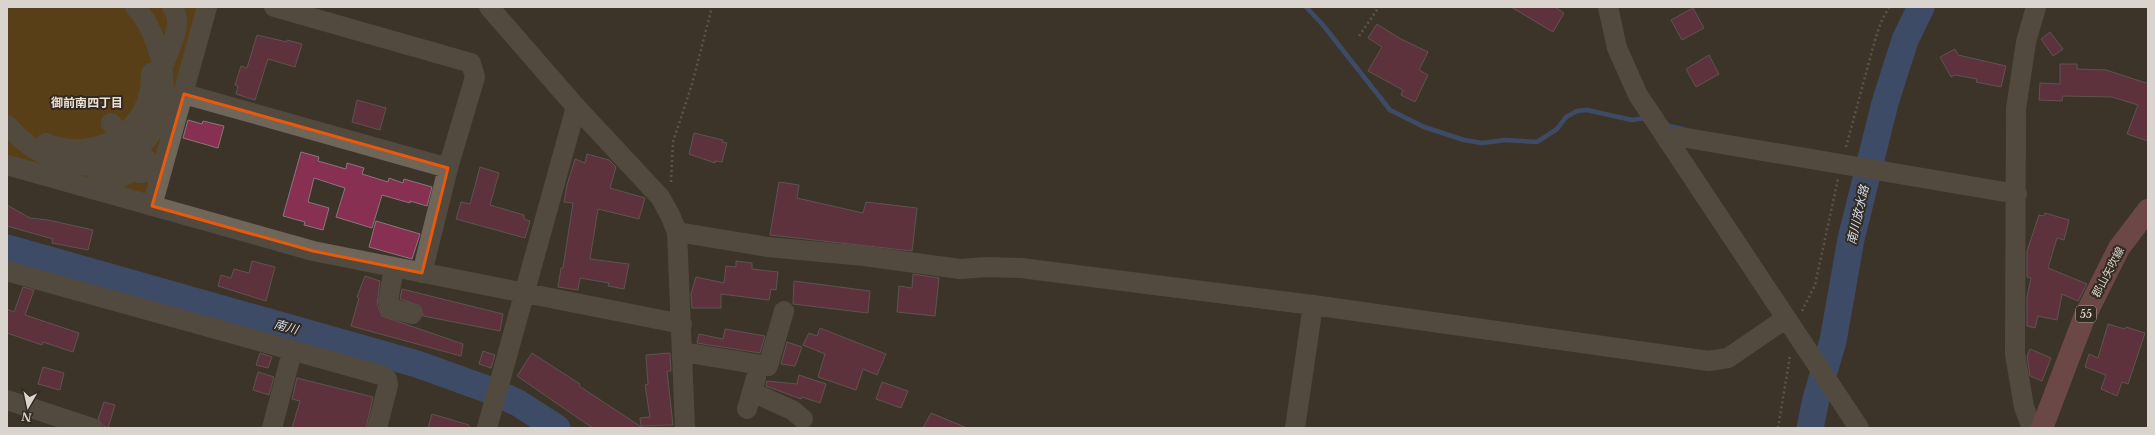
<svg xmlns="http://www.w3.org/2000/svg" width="2155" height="435" viewBox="0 0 2155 435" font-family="'Libre Baskerville','Noto Sans JP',serif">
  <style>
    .green { fill: #7c4d00 }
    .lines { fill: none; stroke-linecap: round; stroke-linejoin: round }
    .stream { stroke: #4266b1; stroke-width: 4.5 }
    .river { stroke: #4266b1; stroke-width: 27 }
    .building { fill: #873052; stroke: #88777c }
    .path { stroke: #807970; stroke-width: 2.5; stroke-dasharray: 2 3; stroke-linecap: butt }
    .minor { stroke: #6f6559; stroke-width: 20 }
    .major { stroke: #a46169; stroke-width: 22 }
    .marked { fill: none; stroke: #e8590c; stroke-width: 3; stroke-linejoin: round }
    .labels { text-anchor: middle; stroke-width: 4; stroke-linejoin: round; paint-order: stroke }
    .shield { fill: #332a20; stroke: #a8a19a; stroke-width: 1 }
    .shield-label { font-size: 10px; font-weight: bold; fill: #dad4ce }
    .street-label { font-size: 11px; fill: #dad4ce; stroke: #332a20 }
    .neighbourhood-label { font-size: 12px; font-weight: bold; fill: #ece0d3; stroke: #332a20 }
    .water-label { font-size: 12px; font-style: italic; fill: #d2ddf2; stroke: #332a20 }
  </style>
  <rect width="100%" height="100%" fill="#3d3429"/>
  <path class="green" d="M7,7H200L146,197L7,158Z"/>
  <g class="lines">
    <path class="stream" d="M1306,7L1323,25L1390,110L1424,127L1464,140L1482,143L1505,140L1537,142L1557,129L1566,117L1577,111L1587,110L1632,120L1646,118
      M1666,123L1669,126L1683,129"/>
    <path class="river" d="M7,248L417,364L492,391L518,403L557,428
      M1810,428L1816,399L1833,341L1851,239L1885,103L1905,40L1921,7"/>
  </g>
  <path class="building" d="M1511,7H1555L1564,13L1553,32Z
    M1693,8L1704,28L1682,40L1671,20Z
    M1377,24L1399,38L1428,52L1419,70L1428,75L1415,102L1401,95L1403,90L1368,71L1382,47L1368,38Z
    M2050,32L2063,49L2053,56L2041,39Z
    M257,35L287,42V40L302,44L295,67L268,59L255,100L236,94L238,86L235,85L241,66L247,68Z
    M1955,49L1958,55L2006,66L2001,87L1976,82L1977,79L1955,75L1951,77L1940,57Z
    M1709,55L1719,74L1696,87L1686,69Z
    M2060,64H2077V69L2106,70L2146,83L2148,82V141L2127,134L2138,105L2112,97L2063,96L2062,101L2039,100L2040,83L2060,84Z
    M357,100L386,108L380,130L352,122Z
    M188,120L202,124L203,121L224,126L218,148L183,138Z
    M694,133L723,140L722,142L727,143L722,162L715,161V163L689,154Z
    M301,152L319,157L318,161L346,169L347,163L364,168L362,174L388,182L389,178L403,183L404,179L432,187L427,206L410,201V203L382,195L372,228L336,217L345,188L314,178L308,202L329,208L323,230L304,225L305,222L283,216Z
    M587,154L609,160L616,167L610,188L645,198L639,219L598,209L590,259L629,264L624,289L608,286L609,283L580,278L578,290L558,287L561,268H563L573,203L564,202L567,185L575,159L585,163Z
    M480,167L499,173L490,205L524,215V219L530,221L525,238L456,219L461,202L470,204Z
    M779,182L799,185L797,198L863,213L866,202L917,208L912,251L770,235Z
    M7,205L30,218L48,220L93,230L88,250L52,243L53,239L7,226Z
    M2045,213L2069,220L2064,240L2057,238L2048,268L2087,284L2078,301L2062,294L2057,320L2038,316L2035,328L2027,326V297L2031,278L2027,277V251L2039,215L2044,216Z
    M376,221L420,234L412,259L369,247Z
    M252,261L275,267L266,301L218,286L221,275L231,278L234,269L249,273Z
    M736,261L752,263V269L778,272L776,290L771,289L769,300L721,294V308H692L691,294L696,277L724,283L726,266L736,267Z
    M913,274L939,278L935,316L897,312L899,286L912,288Z
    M365,276L380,281L377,304L382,316L463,344L461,356L351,326L359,298L357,297Z
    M794,281L870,291L868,313L793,304Z
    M23,287L34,290L25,315L79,333L73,352L43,342L42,345L7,333V309L14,312Z
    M402,289L503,314L500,331L423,316L420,306L400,299Z
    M2108,324L2125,329L2126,327L2145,333L2128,384L2122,382L2117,396L2101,389L2106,375L2085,367L2089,354L2098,358Z
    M820,328L886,354L877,375L863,369L856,390L818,377L825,354L803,345L809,333L817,336Z
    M725,329L765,336L760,353L697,343L699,334L723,339Z
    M787,342L802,347L795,366L781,364Z
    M2030,349L2051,358L2042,381L2030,376L2027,356Z
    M483,351L495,355L491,368L479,364Z
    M260,353L272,357L268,368L256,365Z
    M532,353L580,384L579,386L643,428H593L578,418L517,376Z
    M670,353L671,371H667L673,425L641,426L640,418L650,417L645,385L648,384L646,355Z
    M43,367L64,373L60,390L38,384Z
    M258,372L274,377L269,395L253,390Z
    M799,375L826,384L820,403L802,397L801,399L766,386L767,381L797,384Z
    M297,378L373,397L366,428H292L300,401L292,399Z
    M882,382L908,391L901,408L876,399Z
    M104,402L115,405L108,428L103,426L98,419Z
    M931,413L967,428H923Z
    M432,414L469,425V428H428Z"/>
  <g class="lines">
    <path class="path" d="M1359,36L1379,7
      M1846,147L1875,40L1881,22L1889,7
      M671,182L673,142L692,84L712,7
      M1802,311L1815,285L1838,179
      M1778,428L1790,356"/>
    <path class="minor" d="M274,7L471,63L475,77L448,168L422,273
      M1608,7L1617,48L1638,95L1859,428
      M162,65C167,60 167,55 170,49C175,35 182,20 172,7
      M184,94L448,168
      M576,107L660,197L670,215L677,232L685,428
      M111,123L129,148
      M7,125C74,201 186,165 160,56C155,38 148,20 135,7
      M1668,141L1681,137L2017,194
      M46,143C97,163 153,131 151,73
      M133 165a8 8 0 1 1 16 0a8 8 0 1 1-16 0Z
      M7,165L313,251L682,324
      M95,183L121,177L135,170
      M152,206L207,7
      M677,232L768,247L864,256L960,269L988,267L1021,268L1313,305
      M394,268L388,301L390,308L412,314
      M7,271L381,375L387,379L388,385L377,428
      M683,352L768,366L784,311
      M752,392L792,410L803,419
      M7,400L92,428
      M747,409L756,378
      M272,428L292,352
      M487,428L576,107L489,7
      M1295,428L1313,305L1709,361L1728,358L1785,319
      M2032,428L2024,407L2015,354L2016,109L2026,42L2036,7"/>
    <path class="major" d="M2042,428L2084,318L2119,248L2148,210"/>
  </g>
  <path d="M0 0H2155V435H0ZM184,94L448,168L422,273L313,251L152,206Z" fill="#3d3429" fill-opacity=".55" fill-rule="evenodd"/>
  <path class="marked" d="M184,94L448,168L422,273L313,251L152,206Z"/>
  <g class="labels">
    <rect class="shield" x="2076" y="306" width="20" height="16" rx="3"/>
    <g class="shield-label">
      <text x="2086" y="318">55</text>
    </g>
    <g class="street-label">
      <text transform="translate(2108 272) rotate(-62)" y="4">郡山矢吹線</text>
    </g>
    <g class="neighbourhood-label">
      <text x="87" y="107">御前南四丁目</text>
    </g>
    <g class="water-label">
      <text transform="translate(1858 215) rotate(-77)" y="4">南川放水路</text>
      <text transform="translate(286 327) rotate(16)" y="4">南川</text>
    </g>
  </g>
  <rect width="2155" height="435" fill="none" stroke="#dad4ce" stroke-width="16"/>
  <g transform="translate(28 407) rotate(189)" stroke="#332a20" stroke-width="3" paint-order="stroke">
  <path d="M0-3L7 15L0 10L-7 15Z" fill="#dad4ce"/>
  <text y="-6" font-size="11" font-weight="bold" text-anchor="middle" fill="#dad4ce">N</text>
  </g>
</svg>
